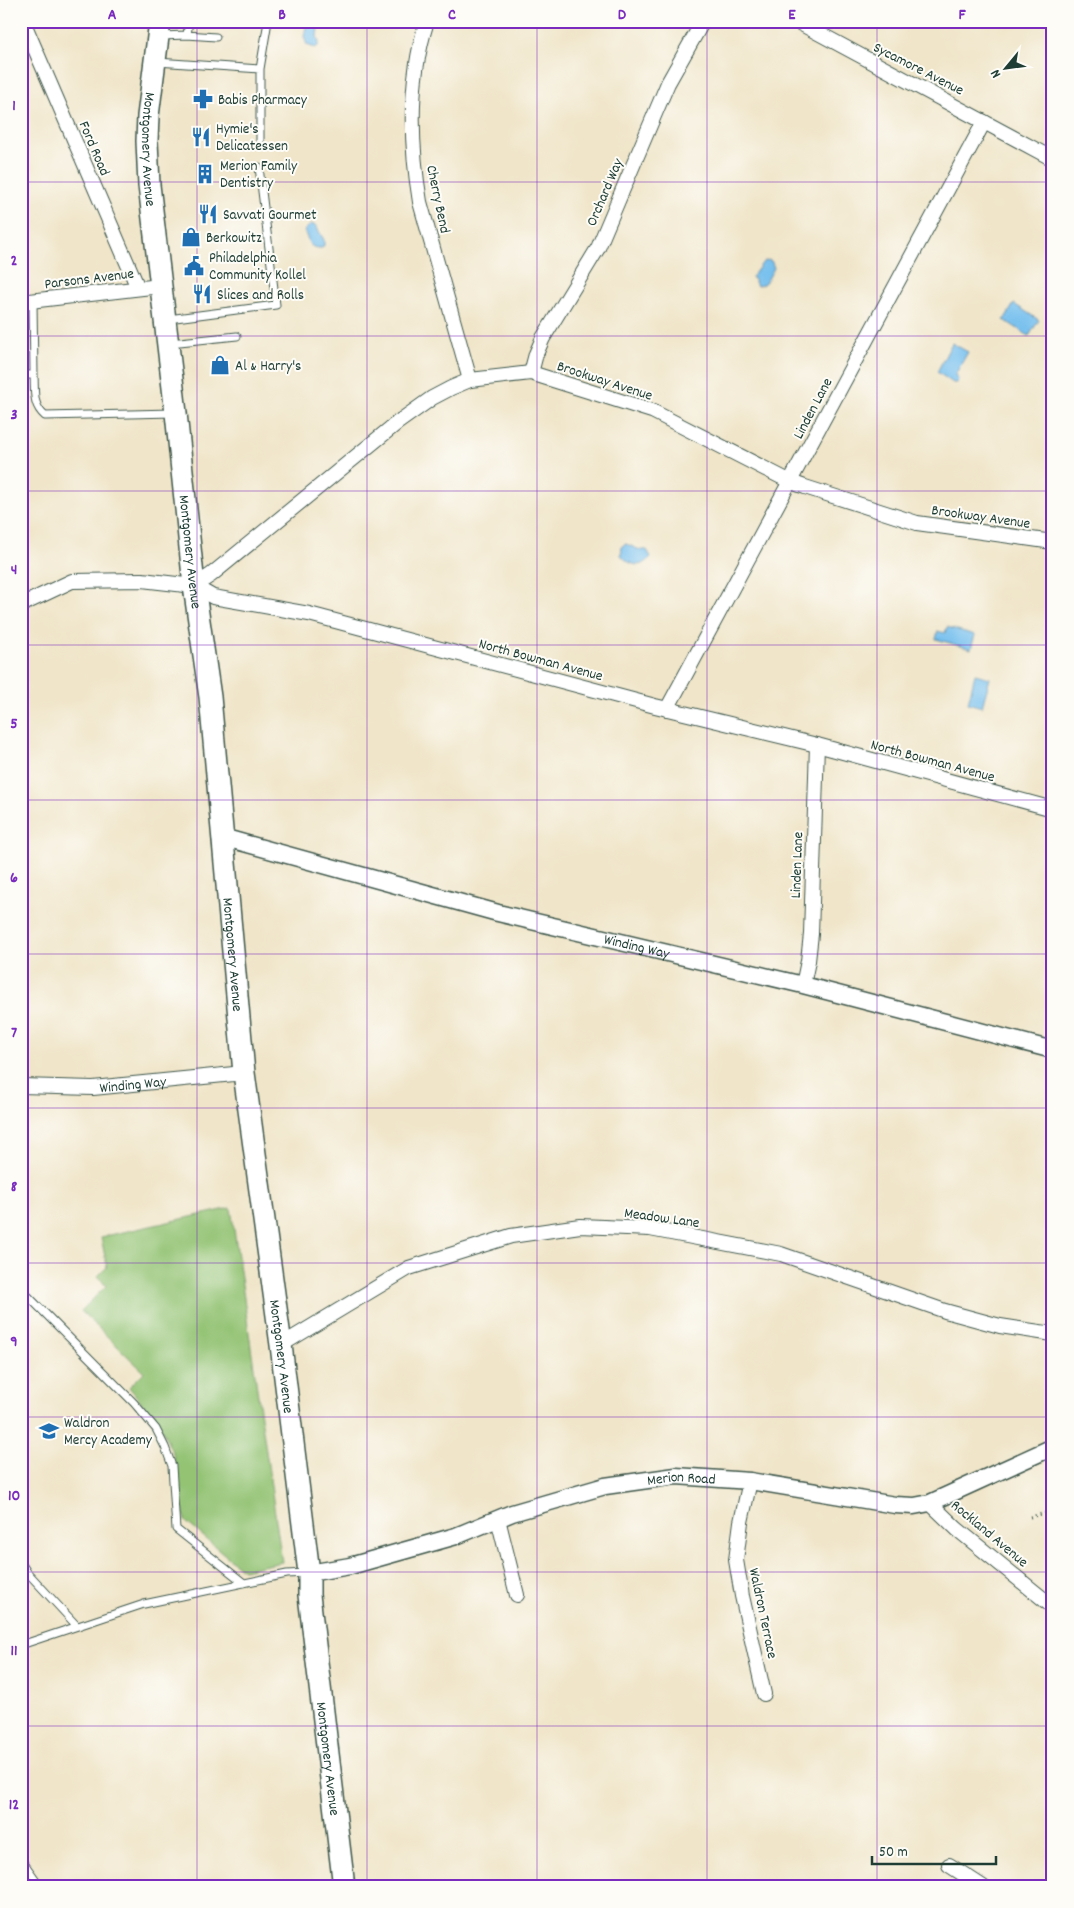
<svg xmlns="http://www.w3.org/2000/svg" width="1074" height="1908" viewBox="0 0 1074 1908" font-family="Dekko,sans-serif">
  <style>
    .green { fill: #93c373; stroke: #598054 }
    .water { fill: #76bfee; stroke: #4a7e91 }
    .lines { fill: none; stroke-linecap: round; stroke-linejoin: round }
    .service-casing { stroke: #3e564a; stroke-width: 9 }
    .minor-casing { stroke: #3e564a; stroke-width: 16 }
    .tertiary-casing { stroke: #3e564a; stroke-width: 19 }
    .primary-casing { stroke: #3e564a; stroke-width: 24 }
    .path { stroke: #3e564a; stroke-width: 3; stroke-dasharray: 1 4; stroke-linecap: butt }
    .service { stroke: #fff; stroke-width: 7 }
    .minor { stroke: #fff; stroke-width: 14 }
    .tertiary { stroke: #fff; stroke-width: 16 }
    .primary { stroke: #fff; stroke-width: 21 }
    .grid { fill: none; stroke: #7b2cbf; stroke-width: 1; stroke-opacity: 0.55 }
    .labels { text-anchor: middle; stroke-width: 4; stroke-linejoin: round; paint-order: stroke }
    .street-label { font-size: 15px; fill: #1f3d34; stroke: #fdfcf7 }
    .poi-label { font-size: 15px; fill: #1f3d34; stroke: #fdfcf7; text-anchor: start }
    .neatline { fill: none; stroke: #7b2cbf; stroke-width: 2 }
    .grid-label { font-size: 16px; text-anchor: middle; font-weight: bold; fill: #7b2cbf }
  </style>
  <rect width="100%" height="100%" fill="#fdfcf7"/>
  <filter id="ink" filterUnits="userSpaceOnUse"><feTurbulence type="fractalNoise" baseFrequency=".02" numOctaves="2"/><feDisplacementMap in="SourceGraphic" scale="10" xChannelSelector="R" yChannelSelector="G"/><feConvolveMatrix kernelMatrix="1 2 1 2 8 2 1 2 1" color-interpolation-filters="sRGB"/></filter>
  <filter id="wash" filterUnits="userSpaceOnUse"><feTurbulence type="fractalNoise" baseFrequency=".0096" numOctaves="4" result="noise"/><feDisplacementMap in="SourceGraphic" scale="20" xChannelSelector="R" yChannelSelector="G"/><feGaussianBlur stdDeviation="1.12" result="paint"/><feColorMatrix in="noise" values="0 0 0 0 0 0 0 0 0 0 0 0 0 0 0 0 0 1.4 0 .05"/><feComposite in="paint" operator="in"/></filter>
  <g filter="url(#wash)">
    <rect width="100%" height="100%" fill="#f0e5c9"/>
    <path class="green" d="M231,1208L282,1562L243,1570L185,1521L173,1454L161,1427L129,1387L144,1372L81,1311L106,1286L98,1276L107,1267L101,1237Z"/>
    <path class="water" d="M307,21H311L318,29L317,36L319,42L318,46L315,48L307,45L304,37Z
      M311,224L316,226L324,240V245L322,248C307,249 309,240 304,231Z
      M768,260L772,262L774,268C770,275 766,286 757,286L752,277L763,262Z
      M1014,304L1039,320L1029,336L1004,320Z
      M952,343L968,352L955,375L958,379L957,383H953L937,372Z
      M626,544L640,550H647L651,557C642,569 630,566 621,555L622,546Z
      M947,627L975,635L971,649L936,639L938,631L945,633Z
      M975,674L990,678L982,707L968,703Z"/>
  </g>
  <g filter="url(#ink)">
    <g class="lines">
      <defs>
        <path id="service" d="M187,35L189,21
          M161,36L187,35L216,37
          M157,62L260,69V142
          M260,69L268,21
          M168,319L276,305L259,167
          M170,343L237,336
          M21,375H34L33,301
          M34,375C35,391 32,405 45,416L173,413
          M21,1289L134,1403L156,1429L165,1447L172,1466L176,1529L244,1583
          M21,1563L27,1572L77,1626
          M21,1645L144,1604L287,1574L306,1573
          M21,1859L41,1887"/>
        <g id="minor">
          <path d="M23,21L138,288"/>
          <path d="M427,21C408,80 410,142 420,202L470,380"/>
          <path d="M796,21L1053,159"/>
          <path d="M21,302L160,286"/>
          <path d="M531,373L536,354L543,338L598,248L668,83L703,21"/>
          <path d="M194,586L211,575L397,423L432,398L451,388L470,380L531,373L652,411L791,482L805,487L917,523L1053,542"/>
          <path d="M21,605L72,581L142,580L194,586L213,597L309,614L655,706L817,745L1053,809"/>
          <path d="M667,709L984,122"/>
          <path d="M803,985L808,961L811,934L817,745"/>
          <path id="s1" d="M21,1086L93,1088L244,1073"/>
          <path d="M281,1345L409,1268L511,1236L580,1226L650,1229L781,1254L945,1311L1000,1326L1053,1334"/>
          <path d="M750,1481L741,1522L736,1560L742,1596L764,1694"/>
          <path d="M930,1503L957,1529L1053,1607"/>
          <path d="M498,1519L517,1595"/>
          <path d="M949,1865L983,1887"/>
        </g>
        <g id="tertiary">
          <path id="s2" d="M222,837L498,913L803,985L1053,1050"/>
          <path id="s3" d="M309,1573L350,1566L456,1536L512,1513L605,1486L676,1476L750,1481L895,1505L914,1506L930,1503L1053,1447"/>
        </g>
        <g id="primary">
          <path id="s4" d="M160,21L148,116L147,141L149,185L176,413L194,586L210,697L244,1073L281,1345L309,1573V1595L344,1887"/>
        </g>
      </defs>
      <use href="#service" class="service-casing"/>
      <use href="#minor" class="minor-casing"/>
      <use href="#tertiary" class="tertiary-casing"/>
      <use href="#primary" class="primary-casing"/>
      <path class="path" d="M1053,1499L1050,1501L1053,1505
        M1030,1517L1053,1511"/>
      <use href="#service" class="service"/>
      <use href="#minor" class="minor"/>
      <use href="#tertiary" class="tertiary"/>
      <use href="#primary" class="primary"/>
    </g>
  </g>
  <path class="grid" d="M197,21V1887M367,21V1887M537,21V1887M707,21V1887M877,21V1887M21,182H1053M21,336H1053M21,491H1053M21,645H1053M21,800H1053M21,954H1053M21,1108H1053M21,1263H1053M21,1417H1053M21,1572H1053M21,1726H1053"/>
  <defs>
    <symbol id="pharmacy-bare" viewBox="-9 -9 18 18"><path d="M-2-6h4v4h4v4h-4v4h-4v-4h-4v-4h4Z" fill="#1f6fb2" stroke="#fdfcf7" stroke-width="2.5" paint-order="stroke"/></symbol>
    <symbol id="restaurant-bare" viewBox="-9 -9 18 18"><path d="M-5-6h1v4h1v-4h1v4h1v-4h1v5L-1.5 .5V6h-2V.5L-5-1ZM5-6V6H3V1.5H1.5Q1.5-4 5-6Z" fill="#1f6fb2" stroke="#fdfcf7" stroke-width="2.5" paint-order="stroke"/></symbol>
    <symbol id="building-bare" viewBox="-9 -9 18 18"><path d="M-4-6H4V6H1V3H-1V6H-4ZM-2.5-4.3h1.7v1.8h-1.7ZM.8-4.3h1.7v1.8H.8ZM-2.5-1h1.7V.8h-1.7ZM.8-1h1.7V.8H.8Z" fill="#1f6fb2" stroke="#fdfcf7" stroke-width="2.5" paint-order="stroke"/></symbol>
    <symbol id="shop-bare" viewBox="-9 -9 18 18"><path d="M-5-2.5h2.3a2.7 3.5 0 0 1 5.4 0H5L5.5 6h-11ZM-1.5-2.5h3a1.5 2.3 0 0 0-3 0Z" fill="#1f6fb2" stroke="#fdfcf7" stroke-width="2.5" paint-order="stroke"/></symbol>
    <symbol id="civic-bare" viewBox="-9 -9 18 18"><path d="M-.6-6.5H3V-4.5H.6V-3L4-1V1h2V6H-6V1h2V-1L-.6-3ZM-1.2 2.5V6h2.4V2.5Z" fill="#1f6fb2" stroke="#fdfcf7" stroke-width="2.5" paint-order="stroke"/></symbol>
    <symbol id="school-bare" viewBox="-9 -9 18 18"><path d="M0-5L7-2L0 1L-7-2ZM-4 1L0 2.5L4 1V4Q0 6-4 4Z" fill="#1f6fb2" stroke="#fdfcf7" stroke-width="2.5" paint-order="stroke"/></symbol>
  </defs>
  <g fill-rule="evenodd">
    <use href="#pharmacy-bare" x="189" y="85" width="28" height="28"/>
    <use href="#restaurant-bare" x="187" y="123" width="28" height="28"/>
    <use href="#building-bare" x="191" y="160" width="28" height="28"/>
    <use href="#restaurant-bare" x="194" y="200" width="28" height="28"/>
    <use href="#shop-bare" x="177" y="223" width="28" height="28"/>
    <use href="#civic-bare" x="180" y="252" width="28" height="28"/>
    <use href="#restaurant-bare" x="188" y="280" width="28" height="28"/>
    <use href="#shop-bare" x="206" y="351" width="28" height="28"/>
    <use href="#school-bare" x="35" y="1417" width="28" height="28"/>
  </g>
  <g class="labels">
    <g class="street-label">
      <text transform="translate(919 68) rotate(27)" y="5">Sycamore Avenue</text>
      <text transform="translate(95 148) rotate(67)" y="5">Ford Road</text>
      <text dy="5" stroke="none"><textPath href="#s4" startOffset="129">Montgomery Avenue</textPath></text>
      <text transform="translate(604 192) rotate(-67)" y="5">Orchard Way</text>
      <text transform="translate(439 199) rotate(78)" y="5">Cherry Bend</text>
      <text transform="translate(89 278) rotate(-7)" y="5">Parsons Avenue</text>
      <text transform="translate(605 380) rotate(18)" y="5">Brookway Avenue</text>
      <text transform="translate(812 408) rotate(-62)" y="5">Linden Lane</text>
      <text transform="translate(981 516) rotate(8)" y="5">Brookway Avenue</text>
      <text dy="5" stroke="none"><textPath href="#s4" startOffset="534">Montgomery Avenue</textPath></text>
      <text transform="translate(541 659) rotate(15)" y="5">North Bowman Avenue</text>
      <text transform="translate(933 760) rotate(15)" y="5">North Bowman Avenue</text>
      <text transform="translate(796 865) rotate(-88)" y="5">Linden Lane</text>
      <text dy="5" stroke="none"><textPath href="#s2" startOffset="429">Winding Way</textPath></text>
      <text dy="5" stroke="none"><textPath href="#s4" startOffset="939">Montgomery Avenue</textPath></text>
      <text dy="5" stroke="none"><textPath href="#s1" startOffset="112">Winding Way</textPath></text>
      <text transform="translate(662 1217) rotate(8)" y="5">Meadow Lane</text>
      <text dy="5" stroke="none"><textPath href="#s4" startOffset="1344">Montgomery Avenue</textPath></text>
      <text dy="5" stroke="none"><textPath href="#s3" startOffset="386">Merion Road</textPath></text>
      <text transform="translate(990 1533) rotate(40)" y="5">Rockland Avenue</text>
      <text transform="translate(764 1613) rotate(78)" y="5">Waldron Terrace</text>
      <text dy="5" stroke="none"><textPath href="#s4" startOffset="1749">Montgomery Avenue</textPath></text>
    </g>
    <g class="poi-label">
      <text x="218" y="104">Babis Pharmacy</text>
      <text x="216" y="133">Hymie's<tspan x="216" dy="17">Delicatessen</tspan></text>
      <text x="220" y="170">Merion Family<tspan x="220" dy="17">Dentistry</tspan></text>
      <text x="223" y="219">Savvati Gourmet</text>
      <text x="206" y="242">Berkowitz</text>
      <text x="209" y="262">Philadelphia<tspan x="209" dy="17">Community Kollel</tspan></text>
      <text x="217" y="299">Slices and Rolls</text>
      <text x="235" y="370">Al &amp; Harry's</text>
      <text x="64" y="1427">Waldron<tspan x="64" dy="17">Mercy Academy</tspan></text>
    </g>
  </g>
  <rect width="1074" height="1908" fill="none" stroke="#fdfcf7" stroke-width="55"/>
  <g transform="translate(1006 68) rotate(241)" stroke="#fdfcf7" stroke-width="4" paint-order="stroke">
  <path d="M0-4L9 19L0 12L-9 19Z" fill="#1f3d34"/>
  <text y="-8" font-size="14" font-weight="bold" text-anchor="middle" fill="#1f3d34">N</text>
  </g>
  <path d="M872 1856v8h124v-8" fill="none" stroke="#1f3d34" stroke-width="2.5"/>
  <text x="879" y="1856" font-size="15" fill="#1f3d34" stroke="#fdfcf7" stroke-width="4" paint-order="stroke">50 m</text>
  <rect x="28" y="28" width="1018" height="1852" class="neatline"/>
  <g class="grid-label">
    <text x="112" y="19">A</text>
    <text x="282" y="19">B</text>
    <text x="452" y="19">C</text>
    <text x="622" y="19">D</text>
    <text x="792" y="19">E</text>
    <text x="962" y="19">F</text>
    <text x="14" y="110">1</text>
    <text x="14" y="265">2</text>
    <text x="14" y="419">3</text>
    <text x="14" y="574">4</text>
    <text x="14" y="728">5</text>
    <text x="14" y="882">6</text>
    <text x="14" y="1037">7</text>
    <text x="14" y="1191">8</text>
    <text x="14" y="1346">9</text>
    <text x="14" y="1500">10</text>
    <text x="14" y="1655">11</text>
    <text x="14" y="1809">12</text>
  </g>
</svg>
